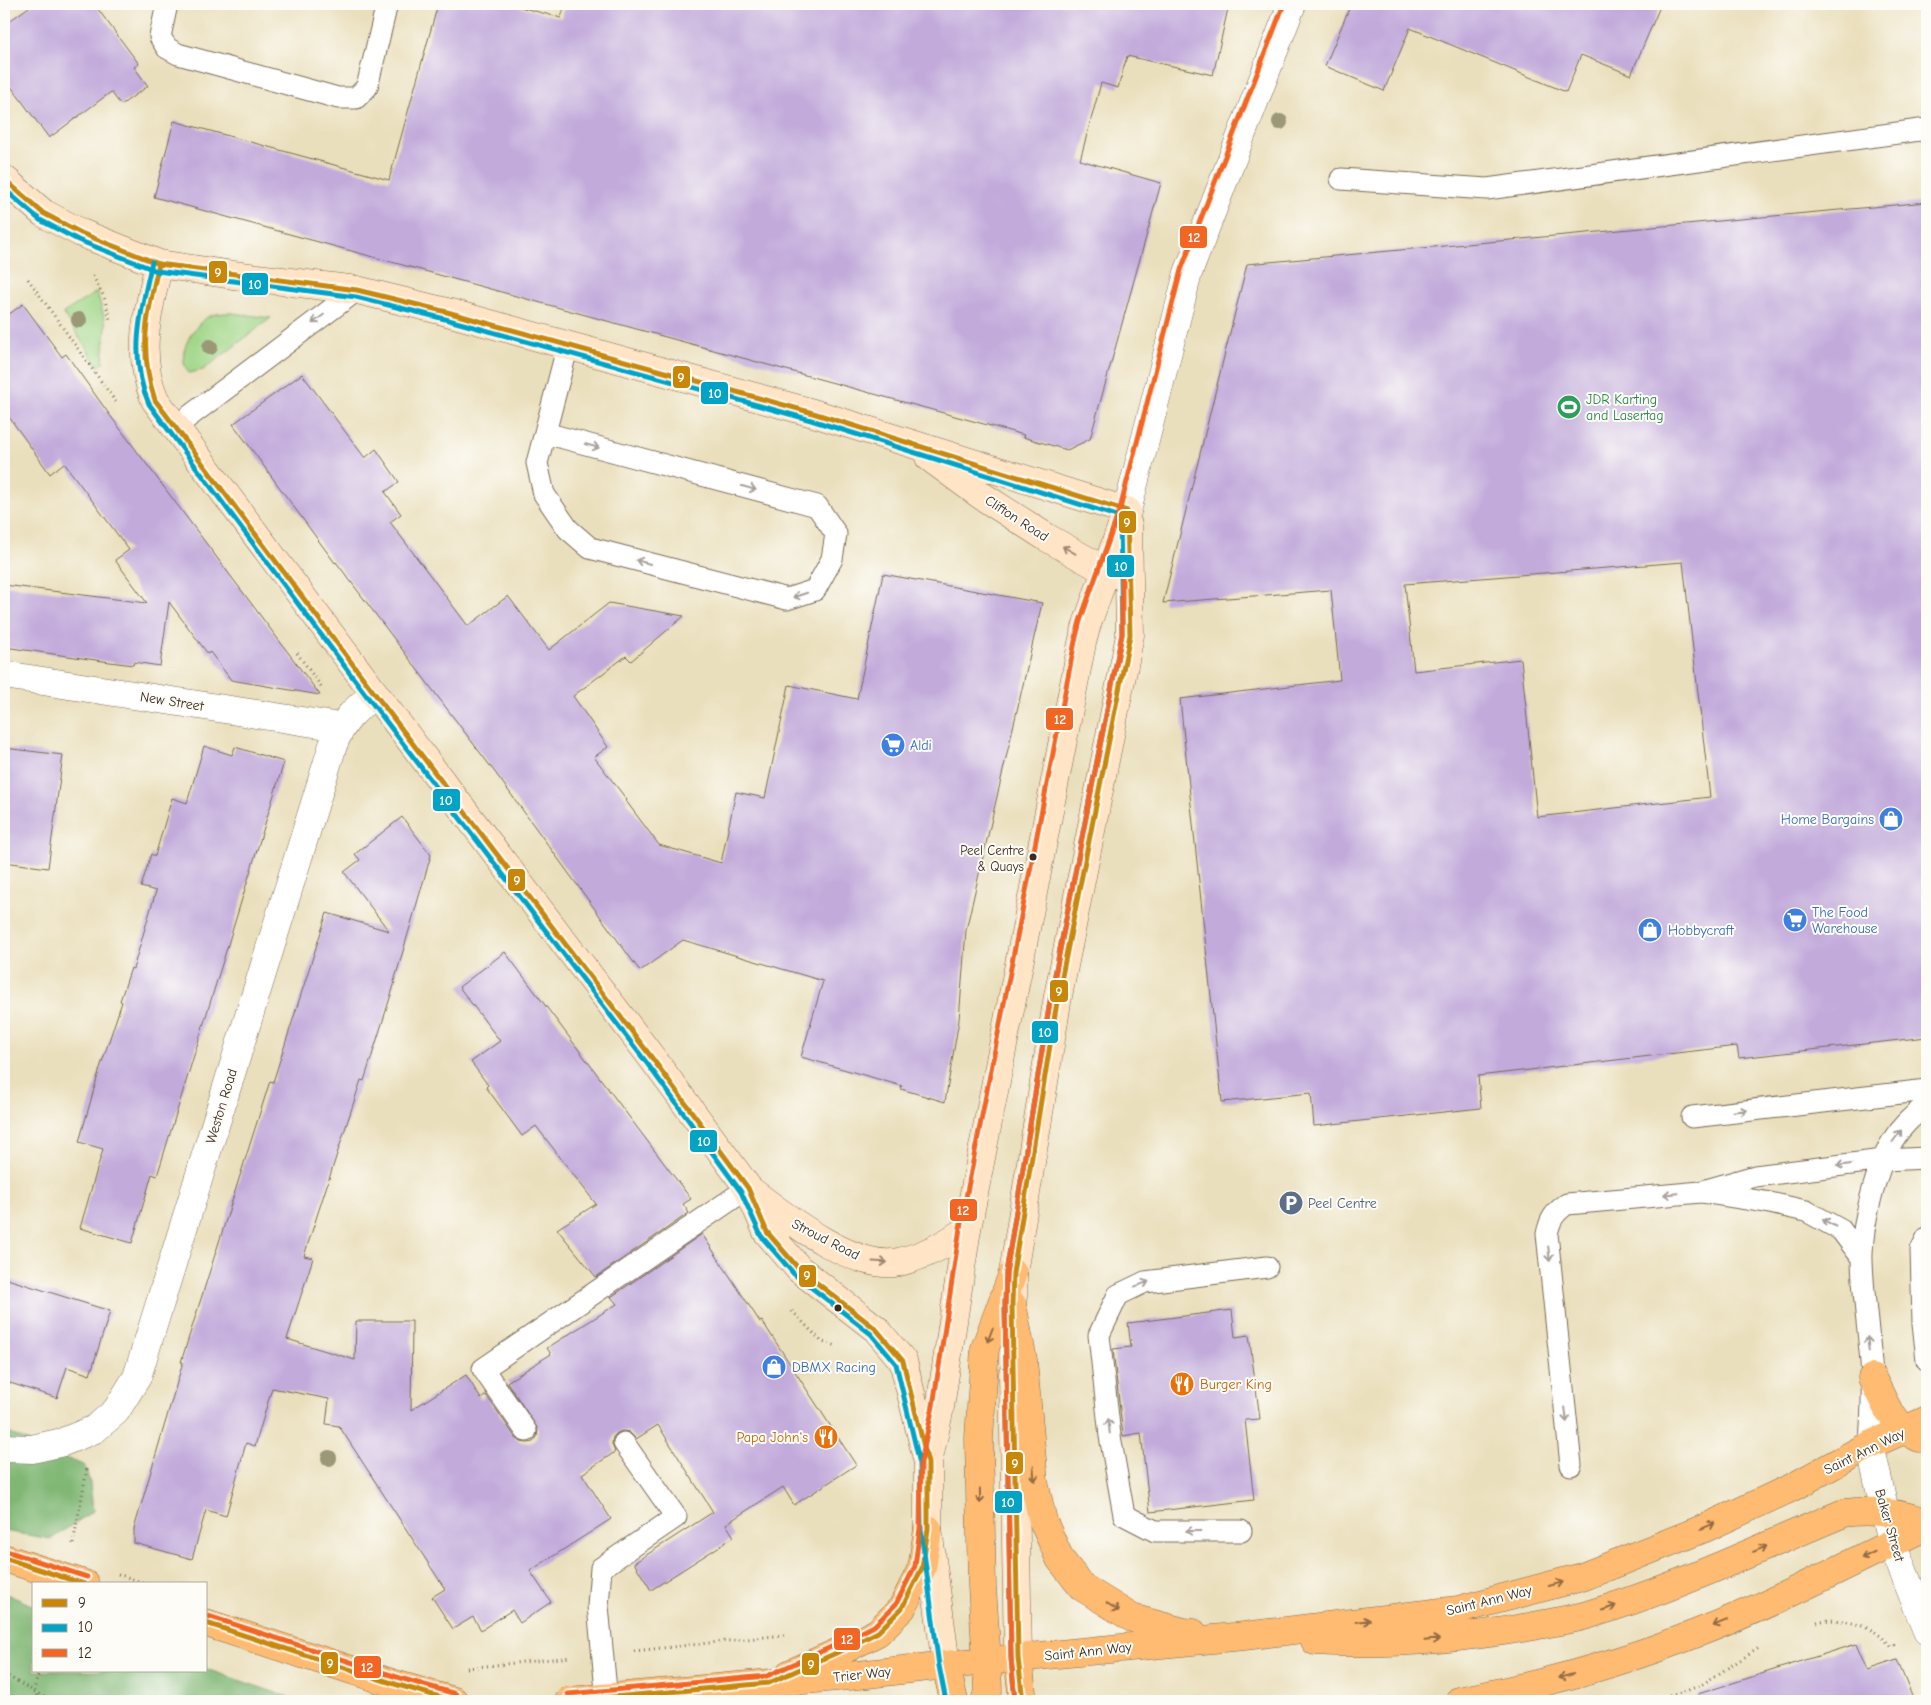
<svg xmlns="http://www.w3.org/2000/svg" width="1931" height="1705" viewBox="0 0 1931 1705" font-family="'Comic Neue',sans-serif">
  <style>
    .green { fill: #a0d687; stroke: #6e8052 }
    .forest { fill: #80b774; stroke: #5e7049 }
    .building { fill: #c2abdb; fill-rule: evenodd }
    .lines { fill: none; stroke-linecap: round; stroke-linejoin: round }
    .service-casing { stroke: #786955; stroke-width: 23 }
    .minor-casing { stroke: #786955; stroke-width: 29 }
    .tertiary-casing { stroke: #786955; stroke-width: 29 }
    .secondary-casing { stroke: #786955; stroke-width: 29 }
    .primary-casing { stroke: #786955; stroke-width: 29 }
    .path { stroke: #786955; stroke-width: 3; stroke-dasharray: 1 4; stroke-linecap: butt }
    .service { stroke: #fff; stroke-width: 21 }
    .minor { stroke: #fff; stroke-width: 28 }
    .tertiary { stroke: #fff; stroke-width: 28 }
    .secondary { stroke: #ffe4c6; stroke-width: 28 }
    .primary { stroke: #febb71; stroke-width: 28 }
    .bus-1-casing { stroke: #fdfcf7; stroke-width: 9 }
    .bus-2-casing { stroke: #fdfcf7; stroke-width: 9 }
    .bus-3-casing { stroke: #fdfcf7; stroke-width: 9 }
    .bus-1 { stroke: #c88708; stroke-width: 5 }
    .bus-2 { stroke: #03a3c5; stroke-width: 5 }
    .bus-3 { stroke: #f26522; stroke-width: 5 }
    .tree { fill: #9a9877 }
    .oneway { stroke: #a79f9a }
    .oneway2 { stroke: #9d8772 }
    .oneway3 { stroke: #936b43 }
    .bus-dot { fill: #3b2a1e; stroke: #fdfcf7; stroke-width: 2 }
    .labels { text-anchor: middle; stroke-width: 4; stroke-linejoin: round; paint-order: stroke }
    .bus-label { font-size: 13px; fill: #3b2a1e; stroke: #fdfcf7; text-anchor: end }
    .leisure-label { font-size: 14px; fill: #27864d; stroke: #fdfcf7; text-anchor: start }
    .street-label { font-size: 14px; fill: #3b2a1e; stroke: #fdfcf7 }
    .shop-label { font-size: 14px; fill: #366cbe; stroke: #fdfcf7; text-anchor: start }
    .service-label { font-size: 14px; fill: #4e5e75; stroke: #fdfcf7; text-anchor: start }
    .food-label { font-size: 14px; fill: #c56008; stroke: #fdfcf7; text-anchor: start }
    .line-badge { stroke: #fdfcf7; stroke-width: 2 }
    .badge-label { font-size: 14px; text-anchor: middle; font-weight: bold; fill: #fff }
  </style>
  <rect width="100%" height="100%" fill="#fdfcf7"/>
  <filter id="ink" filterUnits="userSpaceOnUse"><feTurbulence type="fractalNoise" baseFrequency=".02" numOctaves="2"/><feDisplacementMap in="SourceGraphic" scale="10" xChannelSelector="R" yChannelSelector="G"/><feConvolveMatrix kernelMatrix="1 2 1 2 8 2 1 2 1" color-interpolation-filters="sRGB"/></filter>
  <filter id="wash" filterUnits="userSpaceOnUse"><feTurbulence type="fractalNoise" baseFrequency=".0096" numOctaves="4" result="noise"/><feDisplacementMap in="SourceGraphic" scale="20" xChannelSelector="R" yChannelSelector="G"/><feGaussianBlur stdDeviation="1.12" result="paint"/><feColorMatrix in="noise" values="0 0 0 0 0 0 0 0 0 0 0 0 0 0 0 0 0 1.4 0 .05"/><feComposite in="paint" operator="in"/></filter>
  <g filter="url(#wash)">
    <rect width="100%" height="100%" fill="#eadfbc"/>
    <path class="green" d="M97,292L106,324L103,363L99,367L63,313Z
      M232,313L271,318L203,370L189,373C175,356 191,329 206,318C213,313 224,313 232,313Z"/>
    <path class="forest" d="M4,1431L85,1466L90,1483L93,1511L51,1539L4,1531Z
      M4,1593L34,1606V1671H206V1669L300,1701H4Z"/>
    <g id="blocks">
      <path class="building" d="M33,4H94L139,64L134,67L148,86L121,105L111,92L49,138L4,77V25Z
        M438,4H509L561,18L565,4H1229L1213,75L1127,56L1118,88L1101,83L1080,160L1161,183L1090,439L1067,450L1023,437L1024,435L154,197L174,121L389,180Z
        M1351,4H1661L1631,75L1581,55L1566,92L1410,28L1384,91L1325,66Z
        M1927,202V1037L1739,1058L1737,1046L1478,1076L1481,1108L1314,1126L1311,1093L1222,1102L1180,699L1340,680L1331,590L1163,603L1247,264ZM1683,562L1710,797L1537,817L1521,659L1414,671L1405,584Z
        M23,304L62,357L66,354L109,414L320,695L231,680L210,652L208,654L169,602L160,666L134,662L133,665L110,662L4,647V585L147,603L115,560L129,550L64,463L50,474L4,410V318Z
        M302,374L365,458L376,449L399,482L385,492L401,514L390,522L468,626L508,596L549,650L609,603L684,616L631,661L626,656L573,696L608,747L594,757L627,800L626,801L659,845L721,863L736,792L765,798L789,685L857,699L883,574L1042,603L966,930L959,1020L945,1102L901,1089L902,1086L801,1057L823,981L683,940L640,971L494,771L336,562L335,563L233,424Z
        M204,746L232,755L235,747L284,762L157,1176L152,1174L132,1243L80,1228L103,1149L79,1142L100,1068L122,1002L120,1001L131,968L133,969L156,891L141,887L151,854L155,856L172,798L187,803Z
        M4,748L63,755L48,868L4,862Z
        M402,817L431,855L394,982H395L364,1081L361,1080L304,1256L313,1258L287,1339L355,1360L356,1321H412L411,1410L466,1375L481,1399L486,1395L516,1438L521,1442L528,1443L533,1442L537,1437L538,1429L507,1382L551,1354L547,1348L617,1304L611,1297L702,1234L760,1322L762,1321L856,1465L794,1505L783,1487L726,1524L734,1537L651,1590L634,1563L713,1512L658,1425L636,1439L629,1432L622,1431L617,1433L613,1437L612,1444L615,1452L582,1474L611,1519L530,1571L551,1602L520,1623L512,1610L481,1630L473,1617L453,1629L432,1597L445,1589L339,1426L326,1424L329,1399L272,1388L255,1446L246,1443L226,1516L206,1510L192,1559L134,1543V1529L183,1362H181L270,1081L273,1082L327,913L389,931L344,872L360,860L355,854Z
        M505,952L691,1199L683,1204L689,1213L596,1277L557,1229L596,1204L536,1126L522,1136L486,1087L488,1085L471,1062L500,1041L459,987Z
        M4,1278L110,1311L90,1375L67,1367L57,1398L4,1381Z
        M1232,1310L1235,1337L1249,1335L1260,1419L1245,1420L1254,1500L1150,1512L1141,1433L1123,1436L1113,1349L1131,1347L1128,1323Z
        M1856,1644L1867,1670L1897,1660L1914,1701H1699L1698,1694Z"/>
    </g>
  </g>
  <g filter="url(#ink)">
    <use href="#blocks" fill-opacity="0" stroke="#786955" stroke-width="1"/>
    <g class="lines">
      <defs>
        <path id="service" d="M167,4L160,37L167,48L178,54L338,98H356L367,87L387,4
          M1341,179L1487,189L1927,129
          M175,427L357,290
          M545,433L817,506L836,534L832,559L815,590L787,599L590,548L568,529L544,494L537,463L568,345
          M1692,1117L1927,1090
          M1706,1190L1755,1176L1883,1160L1927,1158
          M1927,1238L1921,1250L1923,1323L1927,1360
          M526,1431L483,1369L748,1188
          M1870,1445C1871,1423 1873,1399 1872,1377C1870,1338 1863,1299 1862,1260C1861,1226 1876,1168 1893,1140C1901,1127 1915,1113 1927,1105
          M1571,1465L1547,1234C1550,1219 1555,1212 1567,1204L1701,1192L1765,1202L1806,1211L1841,1230L1862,1258
          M1241,1531H1155L1124,1515L1110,1436L1099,1335L1118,1295L1145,1282L1267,1267
          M607,1701L598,1606L601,1568L676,1517L624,1443"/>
        <path id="minor" d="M4,675L340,727
          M1870,1445L1892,1543L1927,1631
          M4,1448L32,1449L63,1442L95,1429L116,1411L137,1377L333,745C343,720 354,710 375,694"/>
        <path id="tertiary" d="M1127,511L1188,273L1292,4"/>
        <path id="secondary" d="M4,179L43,213L81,233L159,264L233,275L357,290L447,312L813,413L1127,511
          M159,264C148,312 135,352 155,400L375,694L652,1058L748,1188L767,1232L799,1269L876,1329L903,1361L928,1463
          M929,457L982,496L1046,537L1106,571L1124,576
          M751,1191C784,1216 855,1272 899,1262C924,1256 947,1244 967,1229
          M1013,1296V1273L1058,996L1130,635L1128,525
          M1013,1374L1018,1658
          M946,1665L928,1529V1463L940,1407L967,1229L1082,643L1087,624L1127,511"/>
        <path id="primary" d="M1012,1304L1023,1360L1034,1482L1043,1521L1060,1559L1082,1587L1132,1618L1184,1632L1193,1633
          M1872,1378L1887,1408L1904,1430L1919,1438
          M4,1558L85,1584
          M206,1623L398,1685L454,1701
          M1315,1641C1389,1646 1462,1639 1534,1626C1552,1622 1570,1620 1587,1615C1675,1589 1759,1548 1844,1513C1873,1509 1900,1513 1927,1522
          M1018,1658L1023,1701
          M946,1665L954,1701
          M789,1674L843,1650L878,1632L902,1608L922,1568L928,1529
          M569,1701L849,1676L946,1665L1244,1636L1458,1610L1582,1577L1705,1528L1791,1488L1870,1445L1927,1420
          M985,1701L988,1692L987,1662L982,1587L979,1438L985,1348L1013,1273
          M1459,1701C1541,1685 1622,1663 1700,1632C1778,1602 1852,1562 1927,1526"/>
      </defs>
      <use href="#service" class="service-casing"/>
      <use href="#minor" class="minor-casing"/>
      <use href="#tertiary" class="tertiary-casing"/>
      <use href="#secondary" class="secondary-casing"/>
      <use href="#primary" class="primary-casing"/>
      <path class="path" d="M93,276L104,297L110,319
        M28,279L118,405
        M297,653L323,689
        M792,1311L822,1342L838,1346
        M73,1544L87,1469
        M118,1574L148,1584
        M1817,1622C1835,1617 1859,1623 1875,1632C1881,1636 1886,1641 1891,1646L1895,1644
        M634,1651L784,1635
        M467,1668L571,1657
        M39,1671L34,1690L39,1701
        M4,1674L51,1701
        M1650,1701L1681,1693L1701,1685L1759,1648"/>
      <use href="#service" class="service"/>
      <use href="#minor" class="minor"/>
      <use href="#tertiary" class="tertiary"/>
      <use href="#secondary" class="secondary"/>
      <use href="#primary" class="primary"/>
      <defs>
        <path id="bus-1" d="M4,179L43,213L81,233L159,264L357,290L447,312L813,413L1127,511L1130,635L1058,996L1013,1273L1012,1304L1018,1658L1023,1701
          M159,264C147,314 138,349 155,400L375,694L652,1058L748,1188L767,1232L799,1269L876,1329L903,1361L928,1463V1529L922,1568L902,1608L878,1632L843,1650L769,1683L569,1701
          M4,1558L84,1584
          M206,1623L398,1685L454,1701"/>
        <path id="bus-2" d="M4,189L40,220L78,240L157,271L356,297L445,319L811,420L1120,517L1122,634L1051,995L1006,1273L1005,1304L1011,1658L1015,1701
          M152,262C141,309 128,358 149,404L369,699L646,1062L741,1192L761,1236L794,1274L871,1334L896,1364L920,1464L921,1530L939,1666L946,1701"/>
        <path id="bus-3" d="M6,1551L87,1577
          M208,1616L400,1678L456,1694
          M568,1694L767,1676L840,1643L874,1626L896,1604L915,1566L920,1528L921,1462L933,1406L960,1228L1075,641L1080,621L1120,509L1181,270L1284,4
          M1015,1701L1011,1658L1005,1304L1006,1273L1051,995L1122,634V559"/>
      </defs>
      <use href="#bus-1" class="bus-1-casing"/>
      <use href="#bus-2" class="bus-2-casing"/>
      <use href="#bus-3" class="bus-3-casing"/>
      <use href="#bus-1" class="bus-1"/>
      <use href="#bus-2" class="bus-2"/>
      <use href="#bus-3" class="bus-3"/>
    </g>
    <g class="tree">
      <circle cx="1280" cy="122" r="8"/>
      <circle cx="79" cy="320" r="8"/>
      <circle cx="210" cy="347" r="8"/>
      <circle cx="329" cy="1458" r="8"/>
    </g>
    <defs><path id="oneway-shaft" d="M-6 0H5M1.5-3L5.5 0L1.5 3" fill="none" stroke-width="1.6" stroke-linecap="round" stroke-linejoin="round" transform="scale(1.25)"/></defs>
    <g class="oneway">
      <use href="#oneway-shaft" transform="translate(318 319) rotate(143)"/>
      <use href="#oneway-shaft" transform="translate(592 446) rotate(15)"/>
      <use href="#oneway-shaft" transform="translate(749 488) rotate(15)"/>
      <use href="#oneway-shaft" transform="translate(643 562) rotate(-165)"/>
      <use href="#oneway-shaft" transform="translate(800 595) rotate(162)"/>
      <use href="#oneway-shaft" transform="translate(1740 1111) rotate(-6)"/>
      <use href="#oneway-shaft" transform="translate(1897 1136) rotate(-53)"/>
      <use href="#oneway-shaft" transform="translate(1844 1165) rotate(173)"/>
      <use href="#oneway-shaft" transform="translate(1671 1194) rotate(175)"/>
      <use href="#oneway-shaft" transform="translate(1829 1223) rotate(-151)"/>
      <use href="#oneway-shaft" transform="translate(1549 1254) rotate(84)"/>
      <use href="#oneway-shaft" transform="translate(1142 1284) rotate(-20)"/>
      <use href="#oneway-shaft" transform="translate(1868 1344) rotate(-96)"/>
      <use href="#oneway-shaft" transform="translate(1566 1415) rotate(84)"/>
      <use href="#oneway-shaft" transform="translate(1109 1426) rotate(-96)"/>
      <use href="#oneway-shaft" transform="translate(1193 1531) rotate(180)"/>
    </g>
    <g class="oneway2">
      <use href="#oneway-shaft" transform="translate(1069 550) rotate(-150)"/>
      <use href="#oneway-shaft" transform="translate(880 1262) rotate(3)"/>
    </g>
    <g class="oneway3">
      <use href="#oneway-shaft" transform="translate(990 1335) rotate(111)"/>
      <use href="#oneway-shaft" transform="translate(1034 1474) rotate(85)"/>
      <use href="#oneway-shaft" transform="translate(980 1496) rotate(89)"/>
      <use href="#oneway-shaft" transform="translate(1708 1526) rotate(-23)"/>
      <use href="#oneway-shaft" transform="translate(1760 1549) rotate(-23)"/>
      <use href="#oneway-shaft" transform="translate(1868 1555) rotate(154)"/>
      <use href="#oneway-shaft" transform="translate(1556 1584) rotate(-15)"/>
      <use href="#oneway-shaft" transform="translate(1113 1607) rotate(32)"/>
      <use href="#oneway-shaft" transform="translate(1609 1608) rotate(-19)"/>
      <use href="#oneway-shaft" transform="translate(1363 1621) rotate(-7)"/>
      <use href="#oneway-shaft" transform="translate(1720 1623) rotate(157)"/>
      <use href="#oneway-shaft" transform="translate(1432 1640) rotate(-6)"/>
      <use href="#oneway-shaft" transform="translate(1566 1676) rotate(164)"/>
    </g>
  </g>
  <defs>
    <symbol id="stadium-disc" viewBox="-11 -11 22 22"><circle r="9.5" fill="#2e9e5b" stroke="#fdfcf7"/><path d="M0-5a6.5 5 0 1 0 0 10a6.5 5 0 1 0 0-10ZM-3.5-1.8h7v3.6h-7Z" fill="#fff"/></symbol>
    <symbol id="supermarket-disc" viewBox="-11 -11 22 22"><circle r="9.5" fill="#3f7fe0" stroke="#fdfcf7"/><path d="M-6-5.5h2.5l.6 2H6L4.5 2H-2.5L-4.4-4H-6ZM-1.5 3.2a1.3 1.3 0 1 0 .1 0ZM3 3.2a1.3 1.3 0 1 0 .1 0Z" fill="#fff"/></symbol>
    <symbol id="shop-disc" viewBox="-11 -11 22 22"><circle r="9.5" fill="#3f7fe0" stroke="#fdfcf7"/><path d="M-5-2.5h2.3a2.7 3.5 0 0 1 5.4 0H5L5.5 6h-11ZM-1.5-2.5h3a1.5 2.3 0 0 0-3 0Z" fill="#fff"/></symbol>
    <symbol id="parking-disc" viewBox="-11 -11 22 22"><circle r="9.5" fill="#5c6f8a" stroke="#fdfcf7"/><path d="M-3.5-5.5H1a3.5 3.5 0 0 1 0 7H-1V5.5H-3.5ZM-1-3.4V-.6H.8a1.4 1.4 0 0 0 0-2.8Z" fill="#fff"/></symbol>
    <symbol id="restaurant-disc" viewBox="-11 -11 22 22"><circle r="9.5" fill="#e8710a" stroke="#fdfcf7"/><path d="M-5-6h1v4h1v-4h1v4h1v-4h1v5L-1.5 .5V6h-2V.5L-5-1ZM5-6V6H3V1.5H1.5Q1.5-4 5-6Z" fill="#fff"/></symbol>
  </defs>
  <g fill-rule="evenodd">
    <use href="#stadium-disc" x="1555" y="393" width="28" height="28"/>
    <use href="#supermarket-disc" x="879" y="731" width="28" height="28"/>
    <use href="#shop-disc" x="1877" y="805" width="28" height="28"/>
    <use href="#supermarket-disc" x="1781" y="906" width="28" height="28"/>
    <use href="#shop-disc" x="1636" y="916" width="28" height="28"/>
    <use href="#parking-disc" x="1277" y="1189" width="28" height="28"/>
    <use href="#shop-disc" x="760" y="1353" width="28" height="28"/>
    <use href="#restaurant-disc" x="1168" y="1370" width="28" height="28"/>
    <use href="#restaurant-disc" x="812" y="1423" width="28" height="28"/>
  </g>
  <g class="bus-dot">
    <circle cx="1033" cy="857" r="4.5"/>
    <circle cx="838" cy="1308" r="4.5"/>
  </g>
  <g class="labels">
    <g class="bus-label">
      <text x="1024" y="855">Peel Centre<tspan x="1024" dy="16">&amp; Quays</tspan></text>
    </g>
    <g class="leisure-label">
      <text x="1586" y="404">JDR Karting<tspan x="1586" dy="16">and Lasertag</tspan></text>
    </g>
    <g class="street-label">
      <text transform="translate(1017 518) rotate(33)" y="5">Clifton Road</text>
      <text transform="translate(172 701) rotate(9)" y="5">New Street</text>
      <text transform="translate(221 1106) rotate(-73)" y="5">Weston Road</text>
      <text transform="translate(826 1239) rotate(27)" y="5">Stroud Road</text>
      <text transform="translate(1864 1451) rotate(-26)" y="5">Saint Ann Way</text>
      <text transform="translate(1890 1525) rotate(74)" y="5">Baker Street</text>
      <text transform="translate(1489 1600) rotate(-14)" y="5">Saint Ann Way</text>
      <text transform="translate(1088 1651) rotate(-6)" y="5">Saint Ann Way</text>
      <text transform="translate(862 1674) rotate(-6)" y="5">Trier Way</text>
    </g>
    <g class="shop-label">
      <text x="910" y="750">Aldi</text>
      <text x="1874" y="824" text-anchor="end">Home Bargains</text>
      <text x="1812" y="917">The Food<tspan x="1812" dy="16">Warehouse</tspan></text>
      <text x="1668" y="935">Hobbycraft</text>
      <text x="792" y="1372">DBMX Racing</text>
    </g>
    <g class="service-label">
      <text x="1308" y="1208">Peel Centre</text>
    </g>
    <g class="food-label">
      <text x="1200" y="1389">Burger King</text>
      <text x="808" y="1442" text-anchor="end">Papa John's</text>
    </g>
  </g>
  <g class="line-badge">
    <rect x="1179" y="225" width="29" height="24" rx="5" fill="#f26522"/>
    <rect x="208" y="260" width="20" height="24" rx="5" fill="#c88708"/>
    <rect x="241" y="272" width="28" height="24" rx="5" fill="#03a3c5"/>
    <rect x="672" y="365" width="19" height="24" rx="5" fill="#c88708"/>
    <rect x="700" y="381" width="29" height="24" rx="5" fill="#03a3c5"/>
    <rect x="1118" y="510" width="19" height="24" rx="5" fill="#c88708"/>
    <rect x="1106" y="554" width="29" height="24" rx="5" fill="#03a3c5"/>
    <rect x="1045" y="707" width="29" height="24" rx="5" fill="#f26522"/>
    <rect x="432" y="788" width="29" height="24" rx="5" fill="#03a3c5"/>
    <rect x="507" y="868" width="19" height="24" rx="5" fill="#c88708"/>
    <rect x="1049" y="979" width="20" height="24" rx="5" fill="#c88708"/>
    <rect x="1031" y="1020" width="28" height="24" rx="5" fill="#03a3c5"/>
    <rect x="689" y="1129" width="29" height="24" rx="5" fill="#03a3c5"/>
    <rect x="949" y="1198" width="29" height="24" rx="5" fill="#f26522"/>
    <rect x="798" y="1264" width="19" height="24" rx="5" fill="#c88708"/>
    <rect x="1005" y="1451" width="19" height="24" rx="5" fill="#c88708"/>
    <rect x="994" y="1490" width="29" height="24" rx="5" fill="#03a3c5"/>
    <rect x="833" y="1627" width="28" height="24" rx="5" fill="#f26522"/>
    <rect x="320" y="1651" width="19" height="24" rx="5" fill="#c88708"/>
    <rect x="801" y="1652" width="19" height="24" rx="5" fill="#c88708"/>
    <rect x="353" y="1655" width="29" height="24" rx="5" fill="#f26522"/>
  </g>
  <g class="badge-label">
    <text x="1194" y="242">12</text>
    <text x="218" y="277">9</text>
    <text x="255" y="289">10</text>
    <text x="681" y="382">9</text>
    <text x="715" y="398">10</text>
    <text x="1127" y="527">9</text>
    <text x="1121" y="571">10</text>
    <text x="1060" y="724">12</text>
    <text x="446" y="805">10</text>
    <text x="517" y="885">9</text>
    <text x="1059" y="996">9</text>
    <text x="1045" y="1037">10</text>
    <text x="704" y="1146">10</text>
    <text x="963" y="1215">12</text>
    <text x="807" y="1280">9</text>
    <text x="1015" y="1468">9</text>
    <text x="1008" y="1507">10</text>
    <text x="847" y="1644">12</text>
    <text x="330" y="1668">9</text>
    <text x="811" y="1669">9</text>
    <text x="367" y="1672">12</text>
  </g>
  <rect width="1931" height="1705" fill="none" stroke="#fdfcf7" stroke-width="20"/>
  <rect x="32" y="1582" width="175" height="90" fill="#fdfcf7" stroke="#afa8a0"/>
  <rect x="42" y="1599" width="25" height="8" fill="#c88708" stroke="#afa8a0"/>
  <text x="78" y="1608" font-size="15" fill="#3b2a1e">9</text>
  <rect x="42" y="1624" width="25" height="8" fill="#03a3c5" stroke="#afa8a0"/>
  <text x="78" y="1632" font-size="15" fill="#3b2a1e">10</text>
  <rect x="42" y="1649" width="25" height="8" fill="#f26522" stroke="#afa8a0"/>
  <text x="78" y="1658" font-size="15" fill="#3b2a1e">12</text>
</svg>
